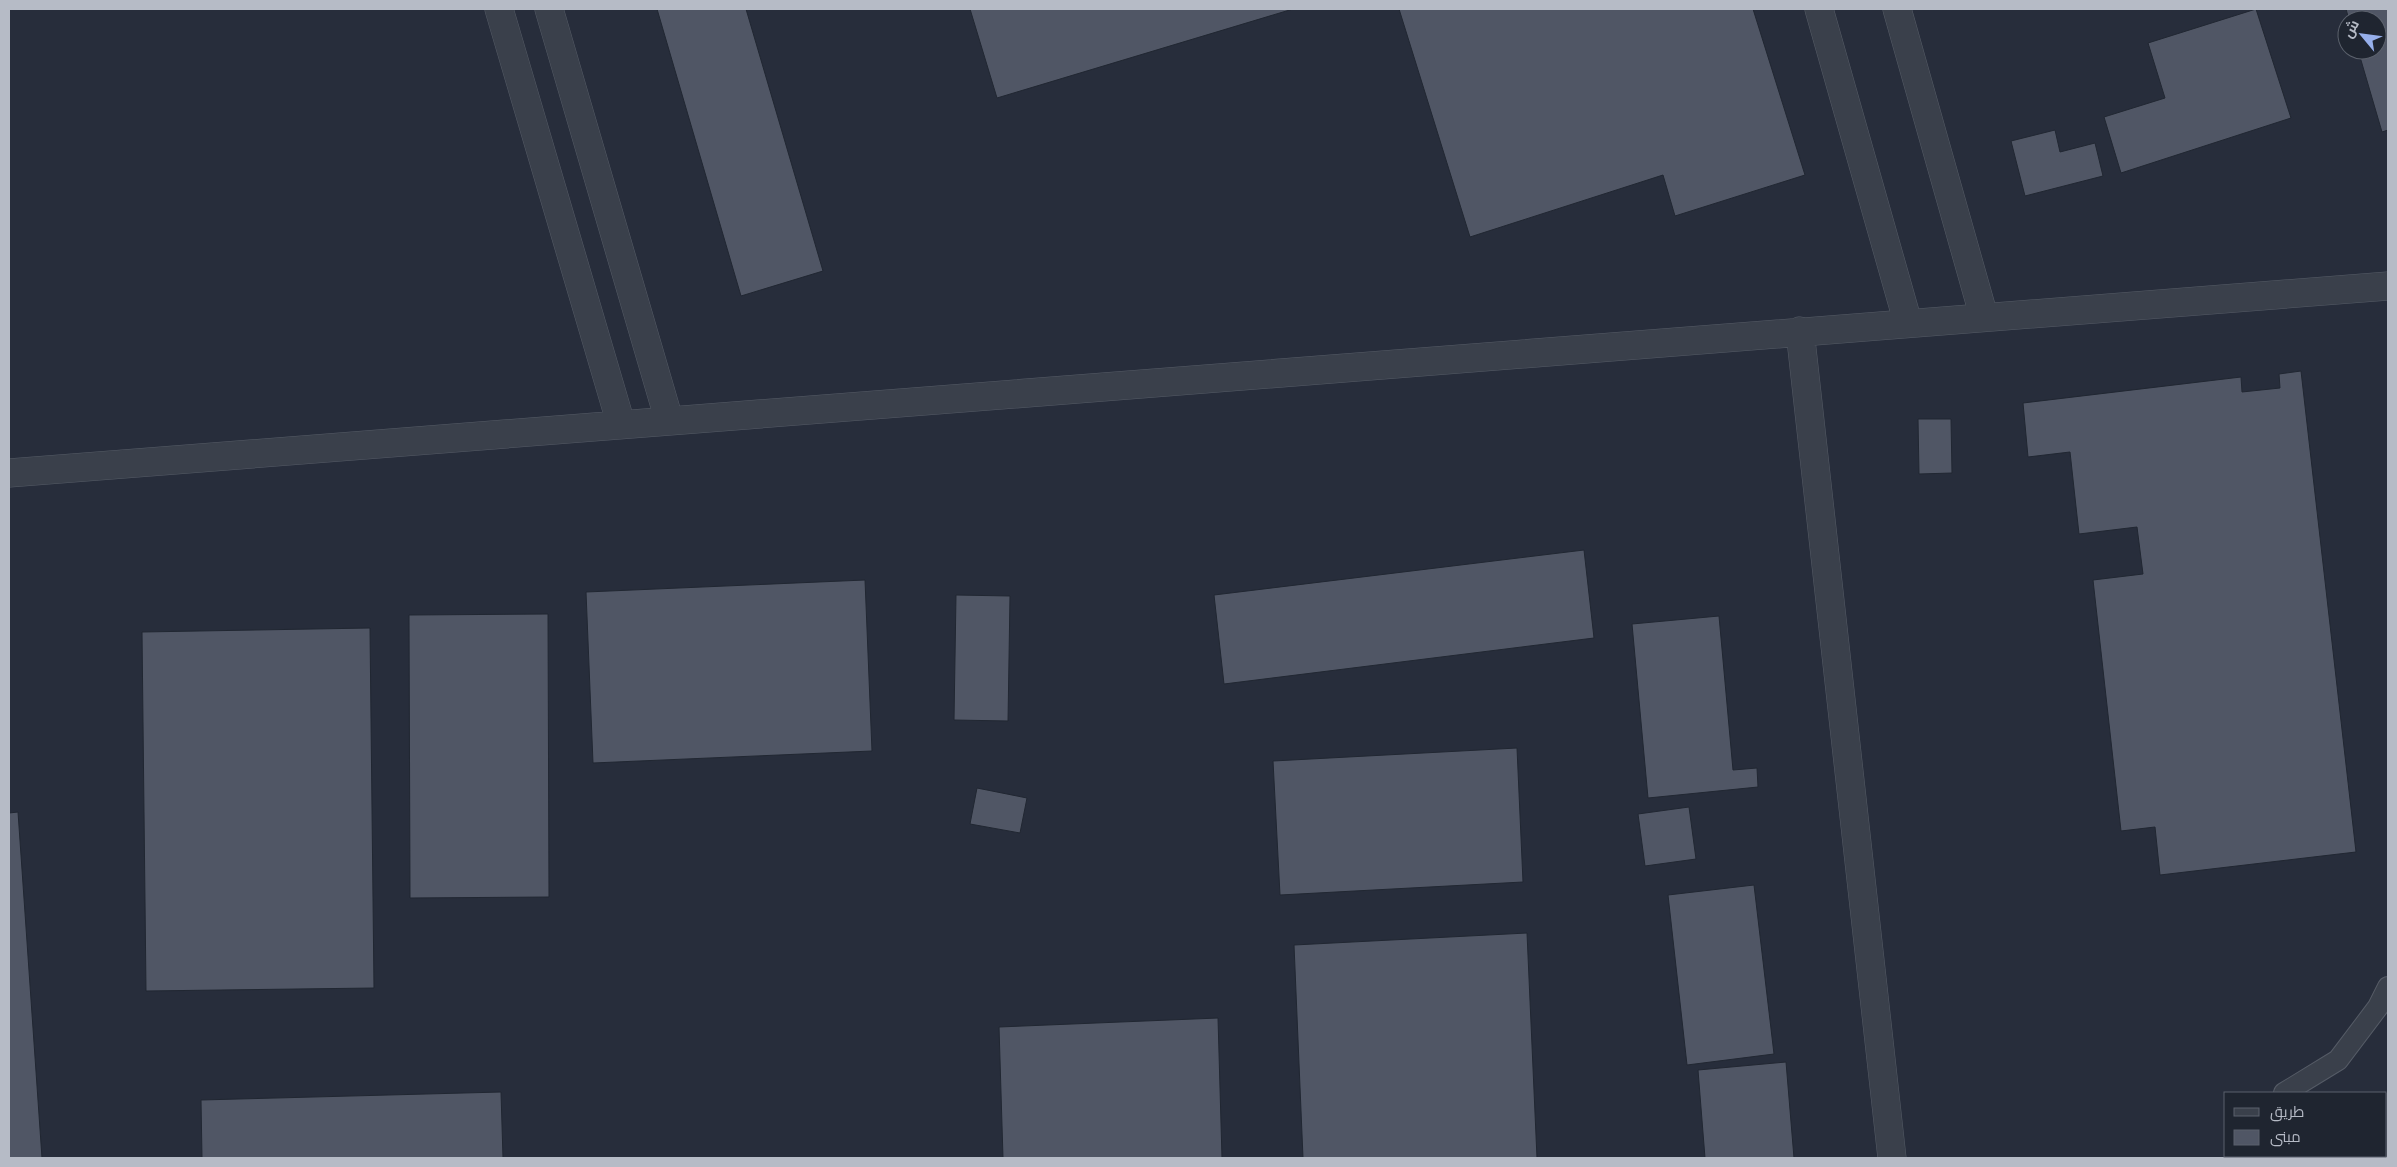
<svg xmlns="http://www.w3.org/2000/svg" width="2397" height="1167" viewBox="0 0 2397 1167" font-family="'Source Sans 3',Cairo,sans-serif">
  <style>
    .building { fill: #505665; stroke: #212732 }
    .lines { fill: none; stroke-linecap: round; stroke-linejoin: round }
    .service-casing { stroke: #555b66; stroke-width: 22 }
    .minor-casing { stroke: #555b66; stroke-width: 29 }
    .service { stroke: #3a404b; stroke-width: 20 }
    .minor { stroke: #3a404b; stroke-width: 28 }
  </style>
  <rect width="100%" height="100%" fill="#272d3b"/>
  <path class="building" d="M657,9H746L823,271L741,296Z
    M970,9H1293L997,98Z
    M1399,9H1753L1805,175L1675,216L1663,175L1470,237Z
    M2256,9L2291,118L2121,173L2104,117L2165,98L2148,43Z
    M2346,9H2388V130L2382,132L2358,50H2377V20H2349Z
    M2055,130L2060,152L2095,143L2103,176L2025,196L2011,141Z
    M2301,371L2356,852L2160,875L2155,827L2121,831L2093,580L2143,574L2137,527L2079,534L2070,452L2028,457L2023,403L2241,377L2242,392L2280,388L2279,374Z
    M1918,419H1951L1952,473L1919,474Z
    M1584,550L1594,638L1224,684L1214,595Z
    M865,580L872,751L593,763L586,592Z
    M956,595L1010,596L1008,721L954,720Z
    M548,614L549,897L410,898L409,615Z
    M1719,616L1733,770L1757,768L1758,787L1648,798L1632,624Z
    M370,628L374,988L146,991L142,632Z
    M1517,748L1523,882L1280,895L1273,761Z
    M977,788L1027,798L1020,833L970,824Z
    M1689,807L1696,859L1645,866L1638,814Z
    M18,812L42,1158H9V813Z
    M1754,885L1774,1054L1687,1065L1668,895Z
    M1527,933L1537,1158H1303L1294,945Z
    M1218,1018L1222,1158H1003L999,1027Z
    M1786,1062L1794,1158H1705L1698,1070Z
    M501,1092L503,1158H202L201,1100Z
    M2388,1092V1158H2294V1156H2386V1093H2384Z"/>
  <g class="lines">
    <defs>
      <path id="service" d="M2284,1093L2338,1060L2378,1007L2388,987
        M2248,1156V1158"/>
      <path id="minor" d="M499,9L621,424
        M549,9L669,420
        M1819,9L1908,323
        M1897,9L1984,317
        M1800,331L1892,1158
        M9,473L2388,286"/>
    </defs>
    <use href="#service" class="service-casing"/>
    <use href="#minor" class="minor-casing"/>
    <use href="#service" class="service"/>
    <use href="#minor" class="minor"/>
  </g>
  <rect width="2397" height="1167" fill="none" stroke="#b6bbc6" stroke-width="20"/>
  <rect x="2224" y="1092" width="162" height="65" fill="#1f2530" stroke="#5b616c"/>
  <rect x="2234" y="1108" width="25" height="8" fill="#3a404b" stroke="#5b616c"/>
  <text x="2270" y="1117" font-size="15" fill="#b6bbc6">طريق</text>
  <rect x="2234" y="1130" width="25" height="15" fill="#505665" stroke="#5b616c"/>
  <text x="2270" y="1142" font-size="15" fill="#b6bbc6">مبنى</text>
  <g transform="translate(2362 35) rotate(299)"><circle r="24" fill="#1f2530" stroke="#5b616c"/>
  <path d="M0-4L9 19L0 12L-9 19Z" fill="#96afeb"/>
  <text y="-8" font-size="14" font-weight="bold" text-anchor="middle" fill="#b6bbc6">ش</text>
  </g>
</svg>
